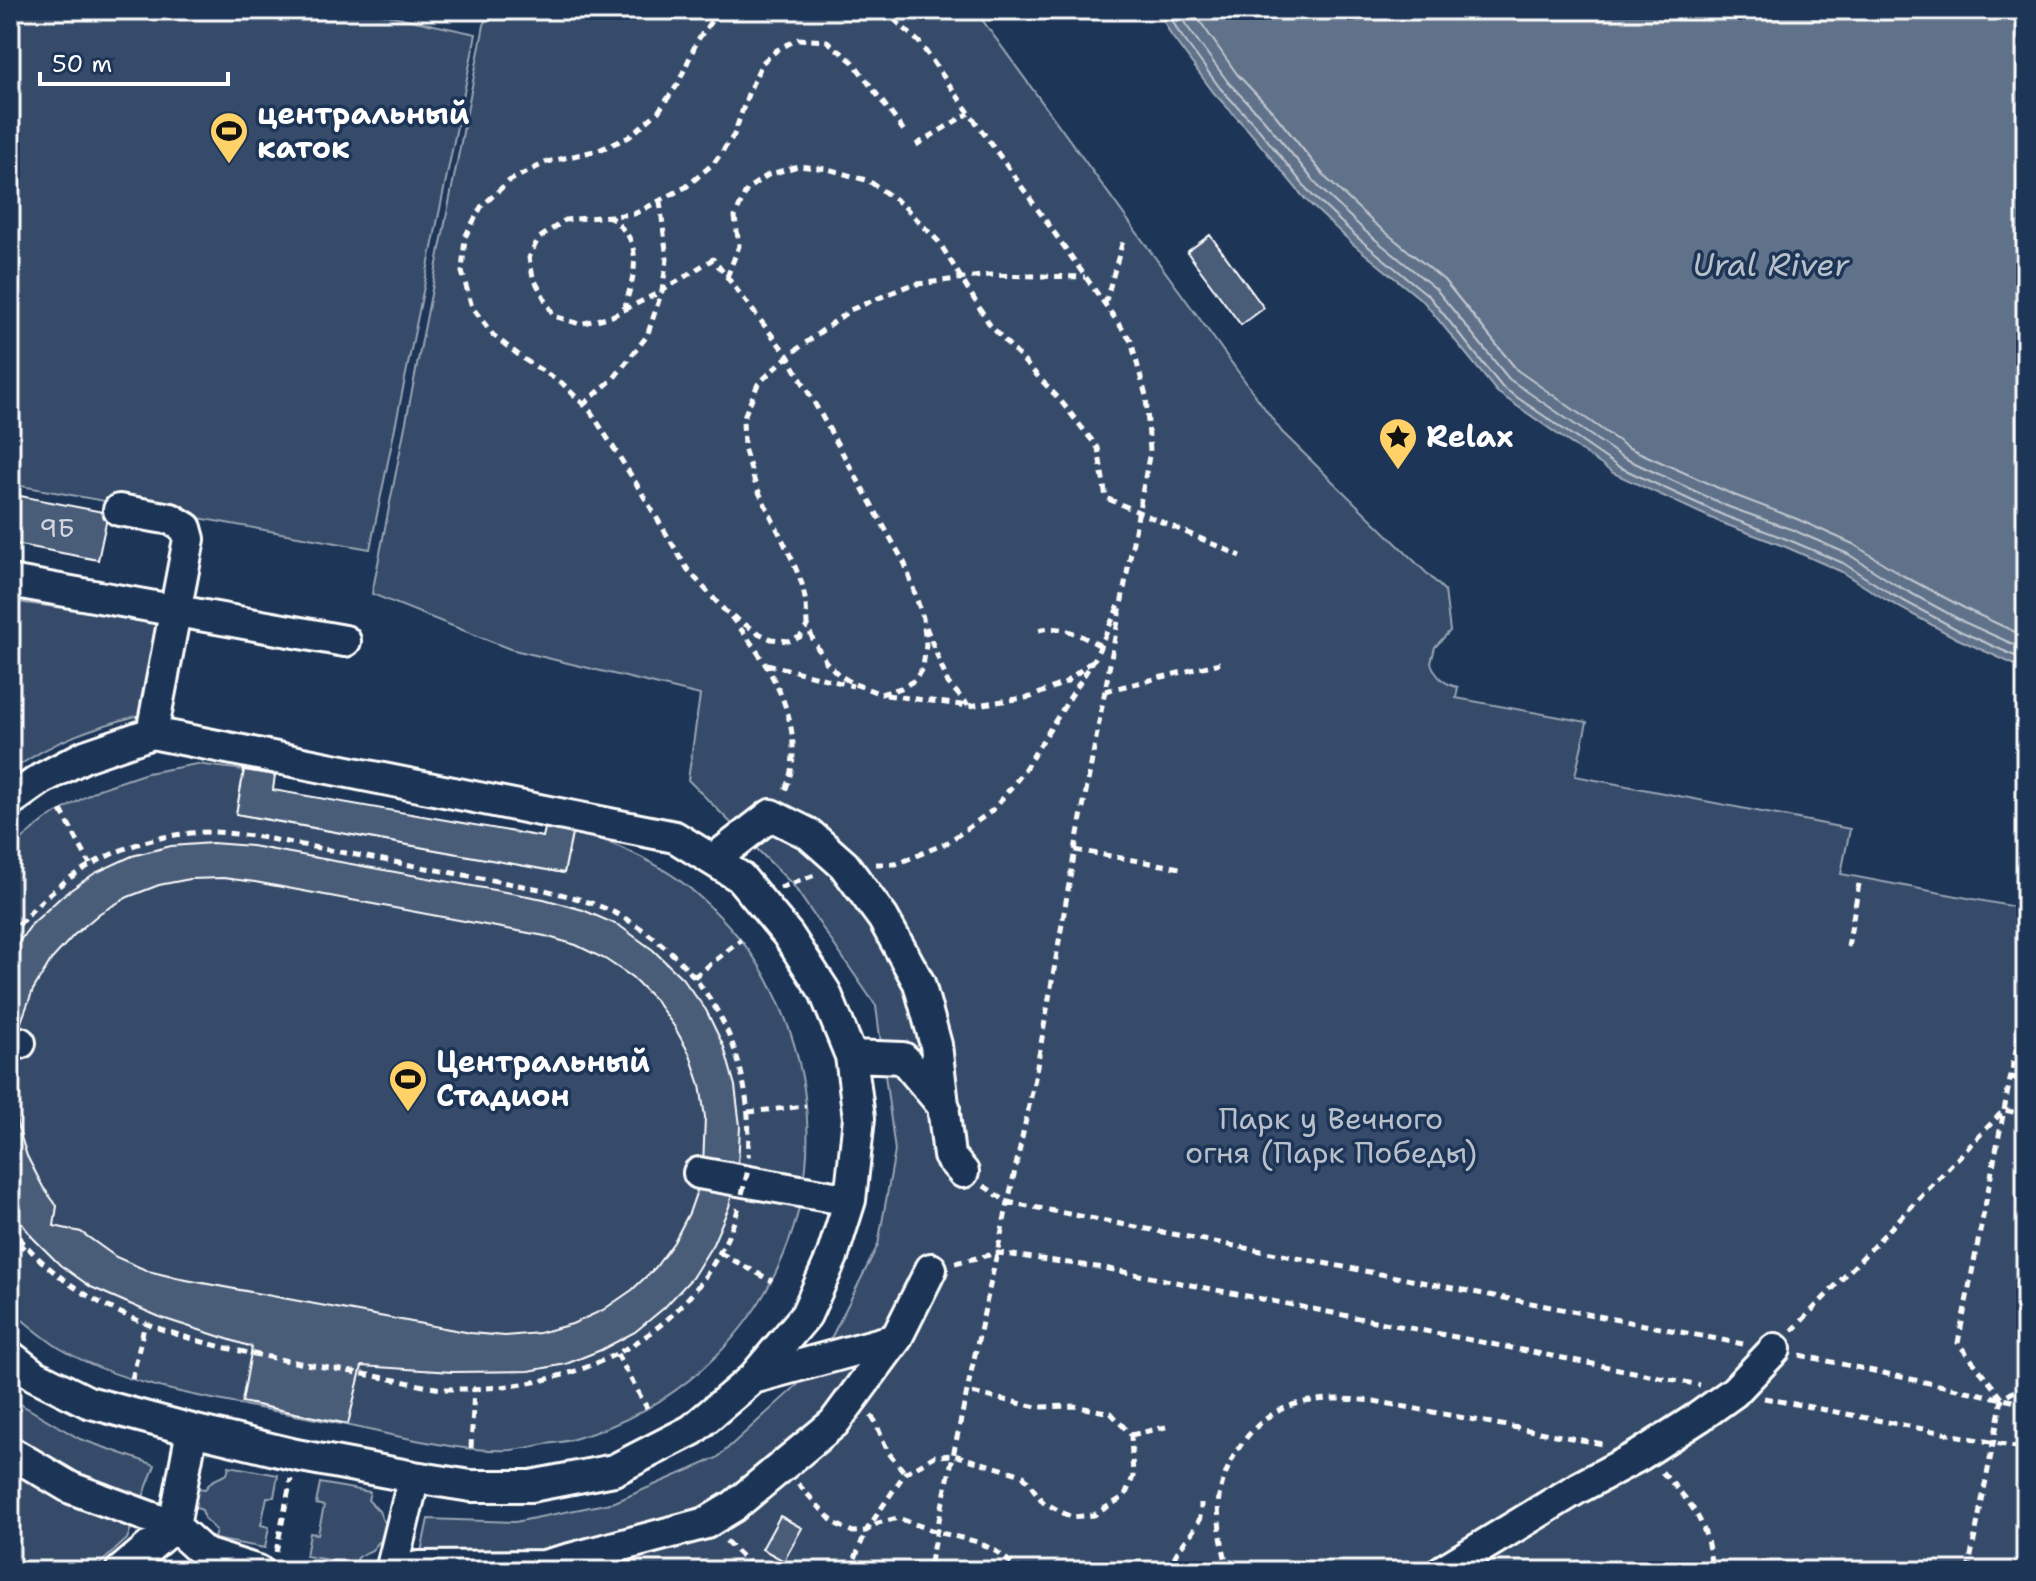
<svg xmlns="http://www.w3.org/2000/svg" width="2036" height="1581" viewBox="0 0 2036 1581" font-family="'Shantell Sans',sans-serif">
  <style>
    .green { fill: #364b69; stroke: #9aa5b4; stroke-width: 2 }
    .water { fill: #617289; stroke: #a0aab8; stroke-width: 2 }
    .lines { fill: none; stroke-linecap: round; stroke-linejoin: round }
    .shore { stroke: #c0c7d0; stroke-width: 2 }
    .building { fill: #4a5d79; stroke: #fff; stroke-width: 2 }
    .minor-casing { stroke: #fff; stroke-width: 36 }
    .path { stroke: #fff; stroke-width: 5; stroke-dasharray: 8 6; stroke-linecap: butt }
    .minor { stroke: #1d3557; stroke-width: 30 }
    .path-bridge { stroke: #fff; stroke-width: 5; stroke-dasharray: 8 6; stroke-linecap: butt }
    .labels { text-anchor: middle; stroke-width: 7; stroke-linejoin: round; paint-order: stroke }
    .number-label { font-size: 26px; fill: #d2d6de }
    .poi-label { font-size: 30px; font-weight: bold; fill: #fff; stroke: #1d3557; text-anchor: start }
    .park-label { font-size: 30px; fill: #b9c0ca; stroke: #1d3557 }
    .water-label { font-size: 32px; font-style: italic; fill: #b8c0ca; stroke: #1d3557 }
  </style>
  <rect width="100%" height="100%" fill="#1d3557"/>
  <filter id="ink" filterUnits="userSpaceOnUse"><feTurbulence type="fractalNoise" baseFrequency=".0125" numOctaves="2"/><feDisplacementMap in="SourceGraphic" scale="16" xChannelSelector="R" yChannelSelector="G"/><feConvolveMatrix kernelMatrix="1 2 1 2 8 2 1 2 1" color-interpolation-filters="sRGB"/></filter>
  <g filter="url(#ink)">
    <path class="green" d="M13,10H364L476,34L370,549L10,484V28Z
      M487,10H975L1282,432L1445,591L1450,631L1435,647L1431,663C1436,676 1443,684 1458,687L1456,698L1587,722L1575,776L1850,829L1841,874L2026,909V1571H417L428,1519L515,1522L615,1502L717,1458L816,1368L878,1245L895,1151L876,1006L793,885L688,780L700,695L510,649L372,594Z
      M10,601L168,622L151,712C98,726 54,739 10,772Z
      M197,764L244,770L236,814L564,873L573,829C619,845 667,865 703,900C727,922 750,948 766,977C867,1162 776,1380 574,1439C565,1442 555,1443 546,1444C535,1446 523,1449 511,1450C470,1452 430,1443 391,1435C361,1428 331,1422 300,1416C224,1400 129,1389 61,1349C43,1338 27,1323 10,1310V849L45,820L99,789L147,773Z
      M10,1398L80,1439L155,1465L127,1539L92,1571H10Z
      M229,1466L278,1475L274,1497H267L261,1525L269,1527L265,1548L214,1539L216,1530L205,1519L202,1510L194,1507L197,1488L205,1489L212,1481L227,1474Z
      M320,1483L370,1492L368,1500L379,1511L383,1521L391,1523L387,1543L379,1542L372,1550L358,1557L356,1565L306,1556L310,1533L318,1534L324,1506L316,1504Z"/>
    <path class="water" d="M1158,10H2026V670L1956,638L1886,600L1840,571L1786,547L1722,523L1613,473L1497,392L1424,302L1353,244L1305,199L1250,132L1214,93L1171,35Z"/>
    <g class="lines">
      <path class="shore" d="M1167,10L1178,31L1220,88L1256,126L1310,193L1358,238L1429,296L1502,387L1617,466L1725,516L1789,540L1843,563L1891,594L1960,631L2026,661
        M1178,10L1186,25L1228,82L1264,120L1318,186L1365,231L1436,289L1509,379L1622,457L1729,507L1793,530L1848,554L1896,585L1964,622L2026,650
        M1192,10L1237,74L1273,112L1326,178L1373,222L1444,280L1517,370L1627,447L1734,495L1797,519L1853,544L1902,575L1970,611L2026,637"/>
    </g>
    <path class="building" d="M1210,235L1264,308L1241,325L1187,252Z
      M10,494L108,513L98,560L10,543Z
      M244,770L275,775L273,790L543,837L546,824L573,829L564,873L236,814Z
      M212,843L252,846L544,899L583,910L620,926L653,950L682,978L706,1010L724,1047L735,1086L740,1126L738,1167L703,1166L705,1117L700,1085L690,1055L674,1026L655,1000L632,977L605,959L576,945L545,936L255,882L223,878L190,879L159,885L128,897L100,913L74,935L51,960L33,990L21,1022L17,1036L10,1035V954L32,924L62,896L95,873L132,856L171,846Z
      M10,1050L13,1055L12,1090L17,1124L27,1156L43,1187L57,1206L54,1226L81,1232L116,1257L148,1271L181,1279L471,1333L505,1336L539,1333L572,1324L603,1310L632,1290L655,1268L674,1242L689,1213L700,1182L733,1190L729,1207L713,1244L692,1278L664,1308L635,1332L601,1350L566,1364L529,1371L452,1372L362,1366L348,1424L242,1402L252,1347L162,1318L91,1287L60,1265L33,1238L10,1208Z
      M780,1516L802,1528L784,1561L762,1549Z"/>
    <g class="lines">
      <defs>
        <path id="minor" d="M119,510L171,519L186,528L189,539L152,733
          M10,581L345,641
          M10,801L41,779L85,756L152,733L675,837L740,877L788,935L825,992L851,1056L859,1118L850,1200L832,1257L806,1315L753,1378L692,1430L614,1470L531,1486H471L414,1477L296,1455L192,1430L88,1402L34,1375L10,1356
          M713,860L771,815L809,834L844,865L883,918L919,983L936,1045L949,1156L963,1172
          M10,1042L20,1043
          M851,1056L903,1058L944,1107
          M699,1173L850,1200
          M753,1378L896,1339
          M10,1452L71,1488L174,1526L205,1554L258,1571
          M121,1571L174,1526L192,1430
          M391,1571L414,1477
          M401,1571L418,1567L544,1566L706,1523L734,1506L834,1423L896,1339L931,1269
          M1442,1571L1578,1488L1640,1455L1699,1417L1734,1392L1775,1349"/>
      </defs>
      <use href="#minor" class="minor-casing"/>
      <path class="path" d="M719,10L697,41L678,84L658,112L629,137L599,150L547,162L509,181L481,207L465,237L462,272L472,307L493,335L525,360L562,383L591,412L634,480L688,570L725,611L758,633L771,639L789,641L800,637L807,626
        M884,10L919,42L1131,341L1146,396L1150,451L1075,850L1035,1078L928,1571
        M916,145L969,113
        M660,201L667,259L662,291L612,316L580,324L554,316L533,277L529,258L538,239L565,220L634,214L686,187L714,163L734,135L749,91L762,63L777,50L798,39L827,41L853,62L907,135
        M608,215C614,221 622,227 627,234C642,257 631,285 624,309
        M727,277L739,246L735,217L747,189L768,175L798,166L828,169L869,181L903,205L939,242L990,325L1060,400L1098,448L1106,498L1241,556
        M1105,304L1124,237
        M583,405L614,378L647,336L662,291L713,259L788,356L905,564L923,618L926,645L923,667L915,680L901,688L881,694L852,683L838,674L826,662L814,642L807,625L806,603L802,584L792,559L756,486L744,448L743,419L758,384L788,356L850,310L910,285L989,275L1085,277
        M731,617C770,664 812,730 784,793
        M926,627L948,683L968,705
        M1039,630C1062,624 1081,636 1101,646
        M767,664L853,686
        M1105,691L1220,663
        M886,695L969,706L1031,697L1066,682L1092,661
        M61,810L90,864
        M1075,850L1180,868
        M876,864H896L947,843L993,810L1021,775L1095,658L1119,605
        M780,888L815,875
        M10,936C57,873 131,833 211,832C225,832 240,835 254,836L545,890C573,897 601,904 626,919C712,970 755,1058 748,1157
        M1848,947L1860,878
        M694,977L741,940
        M2011,1077L2026,1080
        M748,1112L806,1106
        M984,1186L1007,1202L1743,1344
        M10,1226C79,1319 197,1344 305,1364C337,1369 369,1375 401,1381C416,1384 433,1389 449,1389C549,1391 651,1359 708,1272C721,1252 733,1229 739,1206
        M720,1253L772,1281
        M10,1258L24,1245
        M955,1263L998,1253L1104,1268L1700,1385
        M1792,1331L2004,1110L2026,1115
        M617,1354L647,1408
        M1800,1355L2026,1404
        M132,1379L145,1323
        M1764,1398L2026,1449
        M2002,1398L1958,1343L2026,999
        M871,1416L875,1421L888,1452L905,1473
        M1131,1435L1170,1426
        M471,1448L474,1388
        M1662,1472C1695,1508 1707,1520 1712,1571
        M798,1484L834,1523L853,1532L866,1531L878,1523L898,1518L937,1532L978,1542L997,1552L1022,1571
        M726,1541L757,1571
        M276,1552L291,1479
        M850,1571L866,1531L905,1473L935,1456L954,1455L1023,1475L1043,1502L1071,1517L1094,1515L1125,1496L1133,1477L1131,1435L1111,1413L1074,1406L1037,1407L967,1392
        M1170,1571C1174,1549 1188,1541 1198,1523C1201,1517 1201,1509 1201,1503
        M1229,1571C1223,1554 1216,1514 1219,1497C1227,1455 1256,1413 1300,1403C1325,1397 1350,1399 1374,1401L1603,1444
        M1968,1571L2002,1399L2026,1384"/>
      <use href="#minor" class="minor"/>
      <path class="path-bridge" d="M742,1194L748,1170"/>
    </g>
  </g>
  <defs>
    <symbol id="stadium-pin" viewBox="-11 -11 22 30"><path d="M0 17L-7.5 6A9.5 9.5 0 1 1 7.5 6Z" fill="#ffd166" stroke="#1d3557"/><path d="M0-5a6.5 5 0 1 0 0 10a6.5 5 0 1 0 0-10ZM-3.5-1.8h7v3.6h-7Z" fill="#111"/></symbol>
    <symbol id="sight-pin" viewBox="-11 -11 22 30"><path d="M0 17L-7.5 6A9.5 9.5 0 1 1 7.5 6Z" fill="#ffd166" stroke="#1d3557"/><path d="M0-6L1.8-2.2L6-1.7L2.9 1.2L3.7 5.4L0 3.3L-3.7 5.4L-2.9 1.2L-6-1.7L-1.8-2.2Z" fill="#111"/></symbol>
  </defs>
  <g fill-rule="evenodd">
    <use href="#stadium-pin" x="207" y="109" width="44" height="60"/>
    <use href="#sight-pin" x="1376" y="415" width="44" height="60"/>
    <use href="#stadium-pin" x="386" y="1057" width="44" height="60"/>
  </g>
  <g class="labels">
    <g class="number-label">
      <text x="57" y="537">9Б</text>
    </g>
    <g class="poi-label">
      <text x="257" y="124">центральный<tspan x="257" dy="34">каток</tspan></text>
      <text x="1426" y="447">Relax</text>
      <text x="436" y="1072">Центральный<tspan x="436" dy="34">Стадион</tspan></text>
    </g>
    <g class="park-label">
      <text x="1331" y="1129">Парк у Вечного<tspan x="1331" dy="34">огня (Парк Победы)</tspan></text>
    </g>
    <g class="water-label">
      <text x="1771" y="276">Ural River</text>
    </g>
  </g>
  <rect width="2036" height="1581" fill="none" stroke="#1d3557" stroke-width="40"/>
  <rect x="20" y="20" width="1996" height="1541" fill="none" stroke="#fff" stroke-width="3" filter="url(#ink)"/>
  <path d="M40 72v12h188v-12" fill="none" stroke="#ffffff" stroke-width="4"/>
  <text x="52" y="72" font-size="24" fill="#ffffff" stroke="#1d3557" stroke-width="6" paint-order="stroke">50 m</text>
</svg>
